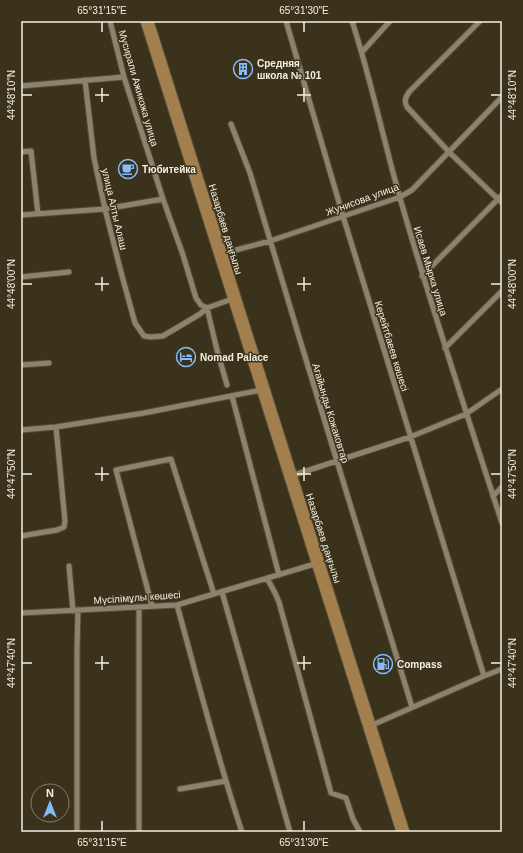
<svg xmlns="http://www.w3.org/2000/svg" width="523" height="853" viewBox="0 0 523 853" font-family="Helvetica,sans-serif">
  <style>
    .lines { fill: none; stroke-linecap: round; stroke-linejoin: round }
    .minor-casing { stroke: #544d39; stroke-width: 7 }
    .secondary-casing { stroke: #544d39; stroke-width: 9 }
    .minor { stroke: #8c836a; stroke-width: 5 }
    .secondary { stroke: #a37f4e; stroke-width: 7 }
    .ticks { fill: none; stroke: #f4efe1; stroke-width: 1.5 }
    .labels { text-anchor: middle; stroke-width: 3; stroke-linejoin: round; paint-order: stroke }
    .poi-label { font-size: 10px; font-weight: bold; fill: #f4efe1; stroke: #3b321c; text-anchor: start }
    .street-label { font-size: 10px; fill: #f4efe1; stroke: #3b321c }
    .neatline { fill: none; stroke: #f4efe1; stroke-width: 1.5 }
    .ticks-label { font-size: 10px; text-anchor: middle; fill: #f4efe1 }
  </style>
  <rect width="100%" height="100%" fill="#3b321c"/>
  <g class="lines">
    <defs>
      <path id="minor" d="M110,21L124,77L163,199L183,255L196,298L201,305L207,308L217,350L227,385
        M286,21L343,216L484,676
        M352,21C372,82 384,144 402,205C433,312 468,418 502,523
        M480,21L409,92C405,98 404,101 407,107L449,152L502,203
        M362,52L390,21
        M85,80L94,158L105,209L121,272L135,323L144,336L151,337L163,336L200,314L207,308L232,299
        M21,86L124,77
        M231,124L250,173L300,340L412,707
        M21,152L31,151L38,214
        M21,215L105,209L163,199
        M221,254L270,241L400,197L412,190L502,97
        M422,276L502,195
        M21,277L69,272
        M445,348L502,291
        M21,365L49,363
        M232,396L279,575
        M21,430L56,427L144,413L261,390
        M291,476L410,437L466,414L502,389
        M493,496L502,487
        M21,536L57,530L64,527L65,521L56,427
        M69,566L73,611
        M267,578L275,593L279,602L331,793L346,798L353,819L360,832
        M222,592L290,832
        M177,605C198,681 217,757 242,832
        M152,606L116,470L171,459L214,594
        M21,613L177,605L318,563
        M370,726L484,676L502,669
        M180,789L226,781
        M77,832V650L78,610
        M139,832V607"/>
      <path id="secondary" d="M144,21L400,832
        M150,21L406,832"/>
    </defs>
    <use href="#minor" class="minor-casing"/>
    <use href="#secondary" class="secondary-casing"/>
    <use href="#minor" class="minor"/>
    <use href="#secondary" class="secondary"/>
  </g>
  <path class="ticks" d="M102,22V32M304,22V32M102,88V102M304,88V102M22,95H32M95,95H109M297,95H311M491,95H501M102,277V291M304,277V291M22,284H32M95,284H109M297,284H311M491,284H501M102,467V481M304,467V481M22,474H32M95,474H109M297,474H311M491,474H501M102,656V670M304,656V670M22,663H32M95,663H109M297,663H311M491,663H501M102,821V831M304,821V831"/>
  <defs>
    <symbol id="building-ring" viewBox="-11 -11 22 22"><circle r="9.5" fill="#3b321c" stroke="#85bbfb" stroke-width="1.5"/><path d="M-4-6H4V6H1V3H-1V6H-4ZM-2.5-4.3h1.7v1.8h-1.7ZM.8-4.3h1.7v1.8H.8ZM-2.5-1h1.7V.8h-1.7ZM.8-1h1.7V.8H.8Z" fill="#85bbfb"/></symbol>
    <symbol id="cafe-ring" viewBox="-11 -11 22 22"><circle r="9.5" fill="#3b321c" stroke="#85bbfb" stroke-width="1.5"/><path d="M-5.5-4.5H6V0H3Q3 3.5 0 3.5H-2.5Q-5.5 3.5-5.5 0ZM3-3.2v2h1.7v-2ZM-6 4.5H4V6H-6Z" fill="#85bbfb"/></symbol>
    <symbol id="hotel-ring" viewBox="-11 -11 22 22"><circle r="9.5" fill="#3b321c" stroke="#85bbfb" stroke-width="1.5"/><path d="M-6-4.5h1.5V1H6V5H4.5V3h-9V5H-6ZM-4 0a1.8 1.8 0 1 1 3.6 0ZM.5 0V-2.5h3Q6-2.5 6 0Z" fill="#85bbfb"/></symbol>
    <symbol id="fuel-ring" viewBox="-11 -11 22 22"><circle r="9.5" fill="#3b321c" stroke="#85bbfb" stroke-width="1.5"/><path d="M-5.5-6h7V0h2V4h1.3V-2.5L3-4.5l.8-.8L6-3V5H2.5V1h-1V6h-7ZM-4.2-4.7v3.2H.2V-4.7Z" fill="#85bbfb"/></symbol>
  </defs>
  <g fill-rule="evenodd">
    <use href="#building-ring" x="232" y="58" width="22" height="22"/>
    <use href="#cafe-ring" x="117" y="158" width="22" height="22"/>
    <use href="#hotel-ring" x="175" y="346" width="22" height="22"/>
    <use href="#fuel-ring" x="372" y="653" width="22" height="22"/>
  </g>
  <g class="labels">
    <g class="poi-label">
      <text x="257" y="67">Средняя<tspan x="257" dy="12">школа № 101</tspan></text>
      <text x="142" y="173">Тюбитейка</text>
      <text x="200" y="361">Nomad Palace</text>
      <text x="397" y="668">Compass</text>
    </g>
    <g class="street-label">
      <text transform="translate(139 88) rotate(74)" y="4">Мусирали Ажикожа улица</text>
      <text transform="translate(362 199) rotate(-20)" y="4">Жунисова улица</text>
      <text transform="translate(115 209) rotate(77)" y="4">улица Алты Алаш</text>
      <text transform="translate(226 229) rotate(73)" y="4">Назарбаев даңғылы</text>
      <text transform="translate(431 271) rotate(73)" y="4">Исаев Мырка улица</text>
      <text transform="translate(392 346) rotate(73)" y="4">Керейтбаеев көшесі</text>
      <text transform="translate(331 413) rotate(73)" y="4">Агайынды Кожаковтар</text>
      <text transform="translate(324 538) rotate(72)" y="4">Назарбаев даңғылы</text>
      <text transform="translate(137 597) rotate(-4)" y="4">Мүсілімұлы көшесі</text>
    </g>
  </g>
  <rect width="523" height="853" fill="none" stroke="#3b321c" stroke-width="44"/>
  <g transform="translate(50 803)"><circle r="19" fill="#3b321c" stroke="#857e6b"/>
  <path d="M0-3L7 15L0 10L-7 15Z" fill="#85bbfb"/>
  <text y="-6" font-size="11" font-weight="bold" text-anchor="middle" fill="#f4efe1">N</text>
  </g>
  <rect x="22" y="22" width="479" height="809" class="neatline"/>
  <g class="ticks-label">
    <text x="102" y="14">65°31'15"E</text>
    <text x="304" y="14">65°31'30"E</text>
    <text transform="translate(11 95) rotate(-90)" y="4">44°48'10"N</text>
    <text transform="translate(512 95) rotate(-90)" y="4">44°48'10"N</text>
    <text transform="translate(11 284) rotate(-90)" y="4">44°48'00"N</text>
    <text transform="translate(512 284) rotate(-90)" y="4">44°48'00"N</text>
    <text transform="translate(11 474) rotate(-90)" y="4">44°47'50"N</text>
    <text transform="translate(512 474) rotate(-90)" y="4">44°47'50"N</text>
    <text transform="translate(11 663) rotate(-90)" y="4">44°47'40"N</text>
    <text transform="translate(512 663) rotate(-90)" y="4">44°47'40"N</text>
    <text x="102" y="846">65°31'15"E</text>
    <text x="304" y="846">65°31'30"E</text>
  </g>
</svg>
